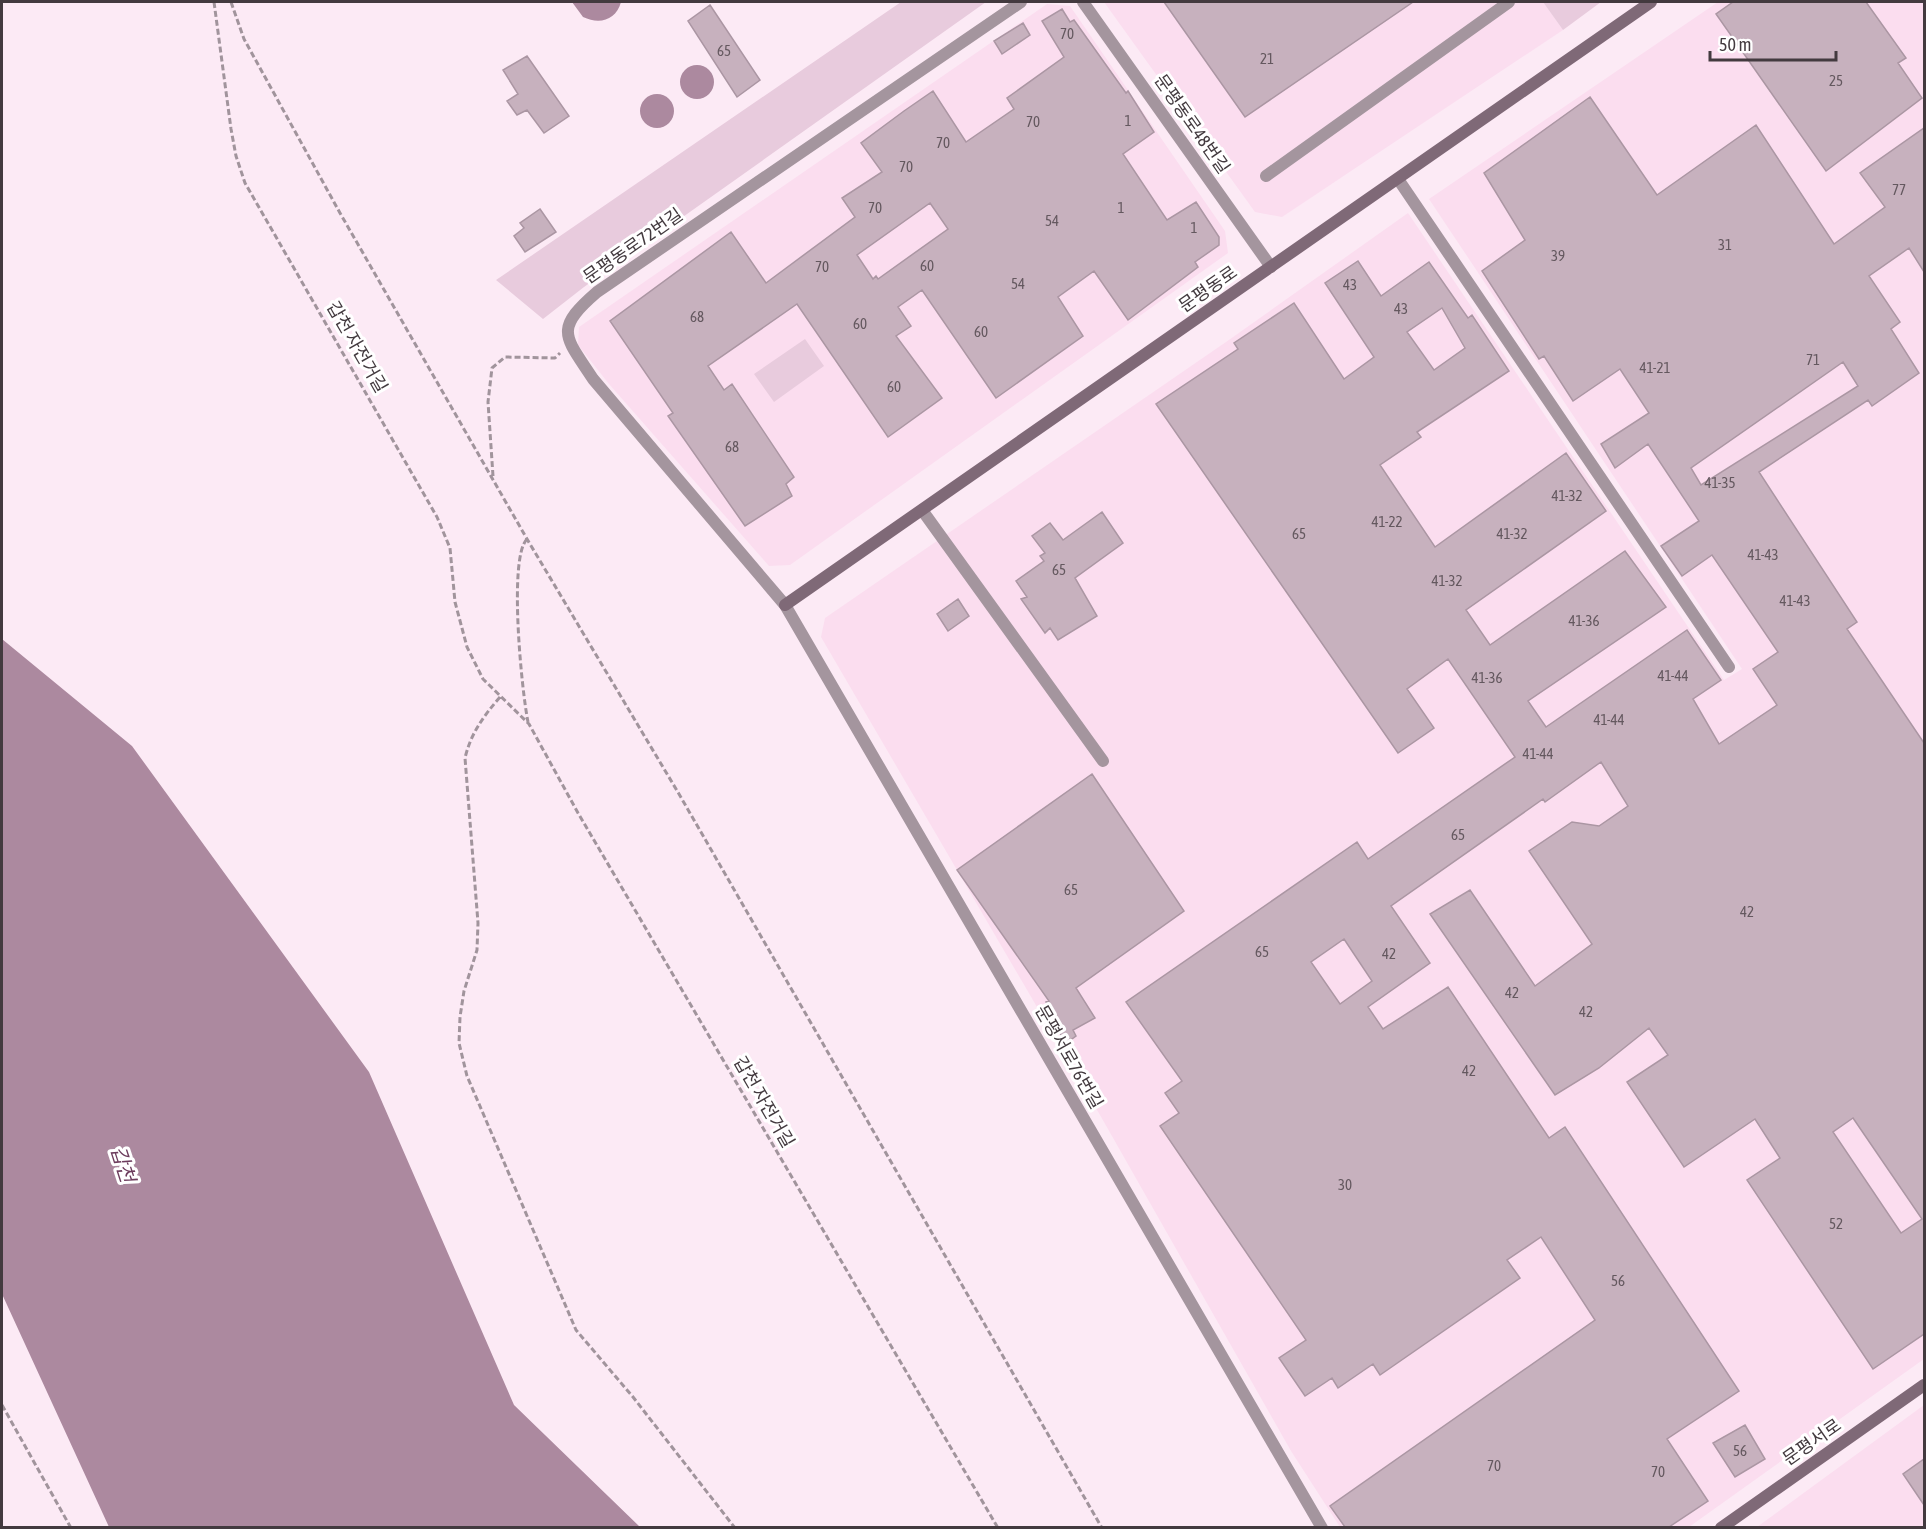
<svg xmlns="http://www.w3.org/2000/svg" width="1926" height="1529" viewBox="0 0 1926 1529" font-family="'Asap Condensed','Noto Sans KR',sans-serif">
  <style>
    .built { fill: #fbddef }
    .green { fill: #e8cbdd }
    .water { fill: #ac899f }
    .building { fill: #c7b1be; stroke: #ab96a3; stroke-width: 1.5; fill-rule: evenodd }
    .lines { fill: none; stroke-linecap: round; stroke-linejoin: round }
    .path { stroke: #a1949c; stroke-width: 3; stroke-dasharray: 6 3; stroke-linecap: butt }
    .minor { stroke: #a4959e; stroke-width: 12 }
    .secondary { stroke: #7f6977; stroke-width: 12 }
    .labels { text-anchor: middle; stroke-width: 6; stroke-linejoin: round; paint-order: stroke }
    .number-label { font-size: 15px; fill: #64585f }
    .street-label { font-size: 18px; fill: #433a3f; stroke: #fff }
    .water-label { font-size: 20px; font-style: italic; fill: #6d3c5d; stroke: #fff }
  </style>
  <rect width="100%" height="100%" fill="#fceaf5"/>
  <path class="built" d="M1104,2H1543L1563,30L1282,217L1255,212Z
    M1718,2H1924V1359L1689,1527H1340L1291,1451L1100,1115L821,637L825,618L1226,342L1408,213L1724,680L1742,669L1429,199Z
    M1047,4L1070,6L1225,231L1228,253L790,565L769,566L609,384L578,345L579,327Z
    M1924,1405V1527H1757Z"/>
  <path class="green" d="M901,2H986L584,287L543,319L496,280Z
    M1543,2H1601L1563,30Z
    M805,339L824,366L774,402L754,374Z"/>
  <path class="water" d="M572,2H621C616,20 600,25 583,17Z
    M680 82a17 17 0 1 1 34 0a17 17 0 1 1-34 0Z
    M640 111a17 17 0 1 1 34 0a17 17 0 1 1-34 0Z
    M2,639L132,746L369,1072L514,1405L640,1527H109L2,1294Z"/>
  <path class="building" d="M1164,2H1413L1245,117Z
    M1733,2H1866L1906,58L1898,63L1922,98L1826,171L1716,14Z
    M710,5L760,80L737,97L688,21Z
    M1062,9L1070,22L1074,20L1126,93L1128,91L1154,132L1123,154L1167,220L1196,202L1219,237V245L1195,262L1198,267L1128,320L1094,271L1058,297L1083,336L996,398L922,290L898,307L911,326L896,336L942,398L888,437L797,304L708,366L724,390L732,384L794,477L786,484L792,496L745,526L668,416L673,413L610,321L731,232L766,283L855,217L842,198L882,172L861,143L904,111L933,91L966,142L1014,109L1007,98L1064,57L1042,21ZM930,203L948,229L878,279L876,276L873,279L857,255Z
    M1023,23L1030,35L1002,54L994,41Z
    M527,56L569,116L544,133L527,110L517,115L507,101L518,94L503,70Z
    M1590,97L1657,195L1756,125L1834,244L1885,207L1860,173L1924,128V272L1909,248L1869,276L1900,322L1891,329L1919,373L1872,406L1868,400L1759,472L1857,622L1847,629L1924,743V1334L1873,1369L1747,1180L1780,1158L1755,1119L1684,1167L1627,1082L1668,1055L1649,1028L1599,1068L1555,1095L1430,914L1470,890L1535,986L1592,944L1529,851L1572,822L1599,826L1628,806L1601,762L1545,802L1543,799L1391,906L1430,963L1368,1007L1383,1029L1448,987L1549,1138L1565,1127L1739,1391L1667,1439L1708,1501L1669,1527H1345L1330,1506L1595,1320L1541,1237L1507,1260L1520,1278L1380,1375L1373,1364L1338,1388L1332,1378L1305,1396L1279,1358L1306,1340L1160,1126L1179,1113L1165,1093L1182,1081L1126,1002L1357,842L1368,859L1515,757L1448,659L1407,689L1434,728L1398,753L1156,404L1238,349L1234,343L1294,303L1344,379L1374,357L1325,283L1358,261L1381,296L1429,262L1468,318L1472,315L1509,371L1417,432L1421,437L1380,465L1435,547L1566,453L1606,511L1466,610L1490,645L1625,551L1666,607L1528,701L1546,727L1687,630L1721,680L1693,699L1719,744L1777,705L1753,669L1778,652L1712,555L1682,576L1661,546L1699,521L1648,444L1615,468L1601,444L1649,413L1620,369L1573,401L1544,356L1539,359L1482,271L1525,240L1484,173ZM1442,308L1465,348L1434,370L1407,332ZM1843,362L1858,386L1701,485L1691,468ZM1344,939L1372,981L1340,1004L1311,962ZM1853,1118L1922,1219L1901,1233L1833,1132Z
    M540,209L556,232L525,252L514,236L524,228L520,223Z
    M1102,512L1123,543L1075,578L1097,616L1058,640L1050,628L1045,633L1021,599L1027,597L1016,581L1044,561L1040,556L1045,553L1032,536L1050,523L1063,540Z
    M958,599L969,616L948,631L937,614Z
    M1092,774L1184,911L1076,988L1095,1018L1073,1030L1076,1036L1065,1044L1046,1002L1049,1001L957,870Z
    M1745,1425L1765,1459L1735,1477L1713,1443Z
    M1924,1459V1505L1903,1474Z"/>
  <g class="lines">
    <path class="path" d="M214,2L231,129L236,156L245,183L437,517L450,548L455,602L467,647L483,679L529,724L578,813L998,1528
      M231,2L244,39L340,213L527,539L679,794L1102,1528
      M493,476L488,402L492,368L505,357L555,358L560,353
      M527,539C508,558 522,693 528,722
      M500,697C483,717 471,733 465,758L478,923L477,950L464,991L460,1017L459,1043L467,1076L576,1330L633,1397L735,1528
      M2,1405L71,1528"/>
    <path class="minor" d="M1021,2L597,292C553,330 565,336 593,379L785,605L1322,1528
      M1083,2L1271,267
      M1266,176L1509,2
      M1398,179L1729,667
      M922,510L1103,761"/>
    <path class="secondary" d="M785,605L1651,2
      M1721,1528L1924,1385"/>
  </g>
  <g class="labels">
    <g class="number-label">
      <text x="1067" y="39">70</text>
      <text x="724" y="56">65</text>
      <text x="1267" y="64">21</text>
      <text x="1836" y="86">25</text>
      <text x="1128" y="126">1</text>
      <text x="1033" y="127">70</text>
      <text x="943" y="148">70</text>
      <text x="906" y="172">70</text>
      <text x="1899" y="195">77</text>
      <text x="875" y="213">70</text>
      <text x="1121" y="213">1</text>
      <text x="1052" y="226">54</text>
      <text x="1194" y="233">1</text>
      <text x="1725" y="250">31</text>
      <text x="1558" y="261">39</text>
      <text x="927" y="271">60</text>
      <text x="822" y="272">70</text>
      <text x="1018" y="289">54</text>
      <text x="1350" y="290">43</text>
      <text x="1401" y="314">43</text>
      <text x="697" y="322">68</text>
      <text x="860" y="329">60</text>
      <text x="981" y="337">60</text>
      <text x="1813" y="365">71</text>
      <text x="1655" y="373">41-21</text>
      <text x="894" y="392">60</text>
      <text x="732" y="452">68</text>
      <text x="1720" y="488">41-35</text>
      <text x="1567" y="501">41-32</text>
      <text x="1387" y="527">41-22</text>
      <text x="1299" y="539">65</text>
      <text x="1512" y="539">41-32</text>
      <text x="1763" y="560">41-43</text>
      <text x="1059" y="575">65</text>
      <text x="1447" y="586">41-32</text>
      <text x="1795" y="606">41-43</text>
      <text x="1584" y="626">41-36</text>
      <text x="1673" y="681">41-44</text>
      <text x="1487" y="683">41-36</text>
      <text x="1609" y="725">41-44</text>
      <text x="1538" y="759">41-44</text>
      <text x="1458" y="840">65</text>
      <text x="1071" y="895">65</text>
      <text x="1747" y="917">42</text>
      <text x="1262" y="957">65</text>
      <text x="1389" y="959">42</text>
      <text x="1512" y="998">42</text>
      <text x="1586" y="1017">42</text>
      <text x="1469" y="1076">42</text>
      <text x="1345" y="1190">30</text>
      <text x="1836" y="1229">52</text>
      <text x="1618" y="1286">56</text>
      <text x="1740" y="1456">56</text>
      <text x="1494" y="1471">70</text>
      <text x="1658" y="1477">70</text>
    </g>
    <g class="street-label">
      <text transform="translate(1192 124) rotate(55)" y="6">문평동로48번길</text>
      <text transform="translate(633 246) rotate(-35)" y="6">문평동로72번길</text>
      <text transform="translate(1208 289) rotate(-35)" y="6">문평동로</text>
      <text transform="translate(357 347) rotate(60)" y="6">갑천 자전거길</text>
      <text transform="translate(1069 1057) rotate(60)" y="6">문평서로76번길</text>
      <text transform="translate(764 1102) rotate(60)" y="6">갑천 자전거길</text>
      <text transform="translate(1812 1442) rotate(-35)" y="6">문평서로</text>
    </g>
    <g class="water-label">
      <text transform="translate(123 1164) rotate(72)" y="7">갑천</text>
    </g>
  </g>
  <rect width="1926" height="1529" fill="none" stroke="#433a3f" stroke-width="6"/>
  <path d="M1710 51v9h126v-9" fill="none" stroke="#433a3f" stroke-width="3"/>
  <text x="1719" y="51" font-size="18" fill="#433a3f" stroke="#ffffff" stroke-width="4.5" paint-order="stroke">50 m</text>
</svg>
